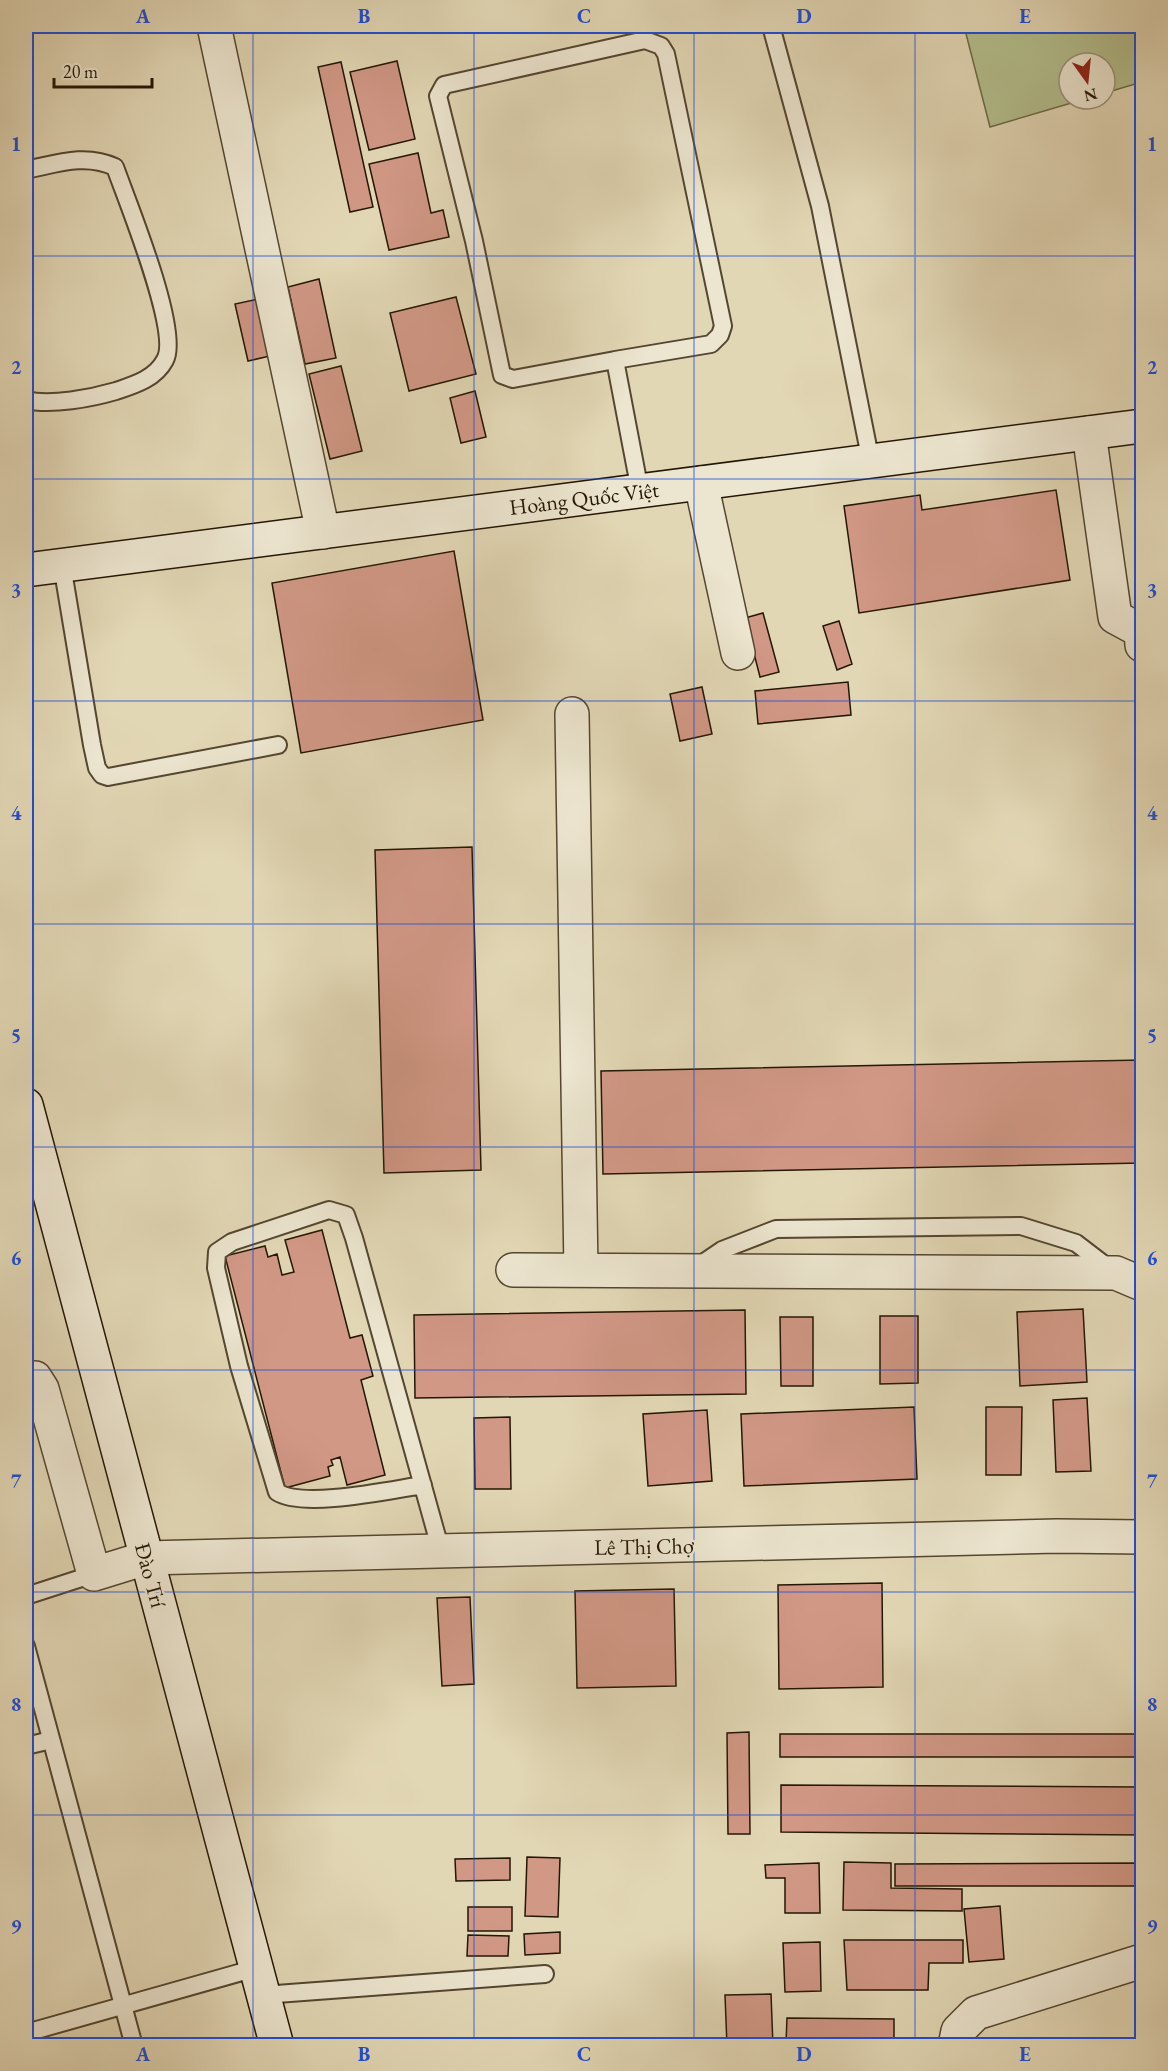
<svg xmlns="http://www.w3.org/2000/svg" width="1168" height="2071" viewBox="0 0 1168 2071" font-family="'EB Garamond',serif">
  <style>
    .green { fill: #b4be8d; stroke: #6c6a48; stroke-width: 1.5 }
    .building { fill: #d19886; stroke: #241604; stroke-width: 1.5 }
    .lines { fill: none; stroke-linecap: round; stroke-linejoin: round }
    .lane-casing { stroke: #544630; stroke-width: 20 }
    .street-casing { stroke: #544630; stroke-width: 36 }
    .secondary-casing { stroke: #241604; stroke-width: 36 }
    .lane { stroke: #ece5cf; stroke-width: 16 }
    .street { stroke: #ece5cf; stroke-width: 33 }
    .secondary { stroke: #ece5cf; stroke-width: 33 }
    .grid { fill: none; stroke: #1d4ed8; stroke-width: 1.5; stroke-opacity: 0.55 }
    .labels { text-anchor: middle; stroke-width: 4.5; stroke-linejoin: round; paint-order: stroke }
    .street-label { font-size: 22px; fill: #241604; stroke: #ece5cf }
    .neatline { fill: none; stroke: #1d4ed8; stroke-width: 2 }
    .grid-label { font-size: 20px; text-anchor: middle; font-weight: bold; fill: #1d4ed8 }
  </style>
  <rect width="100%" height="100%" fill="#e2d7b5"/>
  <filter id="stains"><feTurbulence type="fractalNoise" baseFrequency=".00333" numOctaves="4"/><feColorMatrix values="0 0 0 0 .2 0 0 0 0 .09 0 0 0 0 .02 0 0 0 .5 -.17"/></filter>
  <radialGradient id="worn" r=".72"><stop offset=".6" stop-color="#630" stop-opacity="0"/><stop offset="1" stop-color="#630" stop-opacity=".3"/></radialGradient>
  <path class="green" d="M964,26H1142V82L1105,93V63H1069V99H1085L990,127Z"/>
  <path class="building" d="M397,61L415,139L369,150L350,72Z
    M341,62L373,207L350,212L318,67Z
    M418,153L431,213L443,210L449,237L389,250L369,164Z
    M319,279L336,358L305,364L288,287Z
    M456,297L476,374L409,391L390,313Z
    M258,299L270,356L248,361L235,304Z
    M341,366L362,451L330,459L309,374Z
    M475,391L486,437L461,443L450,398Z
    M1056,490L1070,580L859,613L844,506L920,495L922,510Z
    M454,551L483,720L301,753L272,583Z
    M763,613L779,672L760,677L745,618Z
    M839,621L852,664L837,670L823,626Z
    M848,682L851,715L758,724L755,691Z
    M702,687L712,734L680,741L670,694Z
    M472,847L481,1170L384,1173L375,850Z
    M1142,1060V1163L603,1174L601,1071Z
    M322,1230L350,1338L362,1335L373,1376L361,1380L385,1475L347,1485L340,1457L331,1460L333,1465L328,1467L330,1476L285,1488L225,1256L265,1246L268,1257L277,1254L282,1275L294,1272L285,1240Z
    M1083,1309L1087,1382L1020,1386L1017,1312Z
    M745,1310L746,1394L415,1398L414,1315Z
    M880,1316H918V1383L880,1384Z
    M780,1317H813V1386H781Z
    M1087,1398L1091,1471L1056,1472L1053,1400Z
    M914,1407L917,1479L744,1486L741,1414Z
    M986,1407H1022L1021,1475H986Z
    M707,1410L712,1481L648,1486L643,1414Z
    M510,1417L511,1489H475L474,1418Z
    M882,1583L883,1687L779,1689L778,1585Z
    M674,1589L676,1686L577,1688L575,1591Z
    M470,1597L474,1684L442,1686L437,1598Z
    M749,1732L750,1834H728L727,1733Z
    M780,1734H1142V1757H780Z
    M781,1785L1142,1787V1835L781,1832Z
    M527,1857L560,1858L558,1917L525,1916Z
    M510,1858V1880L456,1881L455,1859Z
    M844,1862L891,1863V1888L962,1889V1911L843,1910Z
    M819,1863L820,1913H785V1878H766L765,1865Z
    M1142,1863V1886H895V1864Z
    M1000,1906L1004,1959L969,1962L964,1909Z
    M468,1907H512V1931H468Z
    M560,1932V1953L525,1955L524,1934Z
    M468,1935L509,1936L508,1956H467Z
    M844,1940H963V1963H929L928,1990H847Z
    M820,1942L821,1991L785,1992L783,1943Z
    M771,1994L773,2046H727L725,1995Z
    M787,2018L894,2019V2044L786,2043Z"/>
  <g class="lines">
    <defs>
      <path id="lane" d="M771,26L820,206L871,462
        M26,170C56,164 85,153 115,167C127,201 181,332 165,360C155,379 134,385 116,391C92,398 51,406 26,400
        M615,360L513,379L502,375L474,241L438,96L444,85L645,40L661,46L666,54L723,326L720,335L711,344L615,360L640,491
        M62,565L92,745L97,768L102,775L108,777L278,745
        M697,1267L722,1250L776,1229L1021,1226L1076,1243L1110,1269
        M423,1485C390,1490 303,1509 277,1492L239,1366L216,1268L217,1252L232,1242L329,1210L346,1215L354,1238L441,1551
        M26,1596L94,1574
        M26,1646L134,2046
        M26,1746L51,1740
        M263,1995L545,1974
        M26,2033L256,1968"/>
      <path id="street" d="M214,26L323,532
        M1089,433L1115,617L1141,631L1142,645
        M701,483L738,653
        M572,714L581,1270
        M513,1270L1116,1273L1142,1284
        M26,1378H35L42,1389L94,1574L146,1558L1057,1536L1142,1537
        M955,2046L958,2031L976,2013L1142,1961"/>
      <path id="secondary" d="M26,570L1142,426
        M26,1105L277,2046"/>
    </defs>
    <use href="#lane" class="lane-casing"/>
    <use href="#street" class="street-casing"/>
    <use href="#secondary" class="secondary-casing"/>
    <use href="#lane" class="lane"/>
    <use href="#street" class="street"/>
    <use href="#secondary" class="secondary"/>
  </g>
  <path class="grid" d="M253,26V2046M474,26V2046M694,26V2046M915,26V2046M26,256H1142M26,479H1142M26,701H1142M26,924H1142M26,1147H1142M26,1370H1142M26,1592H1142M26,1815H1142"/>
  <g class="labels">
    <g class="street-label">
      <text transform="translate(584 498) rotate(-7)" y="8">Hoàng Quốc Việt</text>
      <text transform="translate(644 1546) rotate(-1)" y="8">Lê Thị Chợ</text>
      <text transform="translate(151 1575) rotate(75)" y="8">Đào Trí</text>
    </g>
  </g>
  <rect width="1168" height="2071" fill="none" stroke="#e2d7b5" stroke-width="66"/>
  <g transform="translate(1087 81) rotate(165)"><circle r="28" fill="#ece5cf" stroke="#9c927e" stroke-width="1.5"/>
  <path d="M0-4.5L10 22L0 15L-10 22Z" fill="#8f2418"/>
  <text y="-9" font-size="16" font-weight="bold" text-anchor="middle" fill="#241604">N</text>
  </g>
  <path d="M54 78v9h98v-9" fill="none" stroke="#241604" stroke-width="3"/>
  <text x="63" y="78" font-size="18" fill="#241604" stroke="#ece5cf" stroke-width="4.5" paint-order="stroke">20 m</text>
  <rect x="33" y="33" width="1102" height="2005" class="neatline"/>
  <g class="grid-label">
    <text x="143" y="23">A</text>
    <text x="364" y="23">B</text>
    <text x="584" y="23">C</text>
    <text x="804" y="23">D</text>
    <text x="1025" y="23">E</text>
    <text x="16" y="151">1</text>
    <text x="1152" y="151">1</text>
    <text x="16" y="374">2</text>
    <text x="1152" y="374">2</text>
    <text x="16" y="597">3</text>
    <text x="1152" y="597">3</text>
    <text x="16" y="820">4</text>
    <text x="1152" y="820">4</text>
    <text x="16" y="1042">5</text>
    <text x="1152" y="1042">5</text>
    <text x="16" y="1265">6</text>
    <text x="1152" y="1265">6</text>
    <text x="16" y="1488">7</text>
    <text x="1152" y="1488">7</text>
    <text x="16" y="1711">8</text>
    <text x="1152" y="1711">8</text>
    <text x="16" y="1933">9</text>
    <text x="1152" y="1933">9</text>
    <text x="143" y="2061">A</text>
    <text x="364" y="2061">B</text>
    <text x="584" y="2061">C</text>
    <text x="804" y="2061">D</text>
    <text x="1025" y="2061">E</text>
  </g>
  <rect width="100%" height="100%" filter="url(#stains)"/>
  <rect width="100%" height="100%" fill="url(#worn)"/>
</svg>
